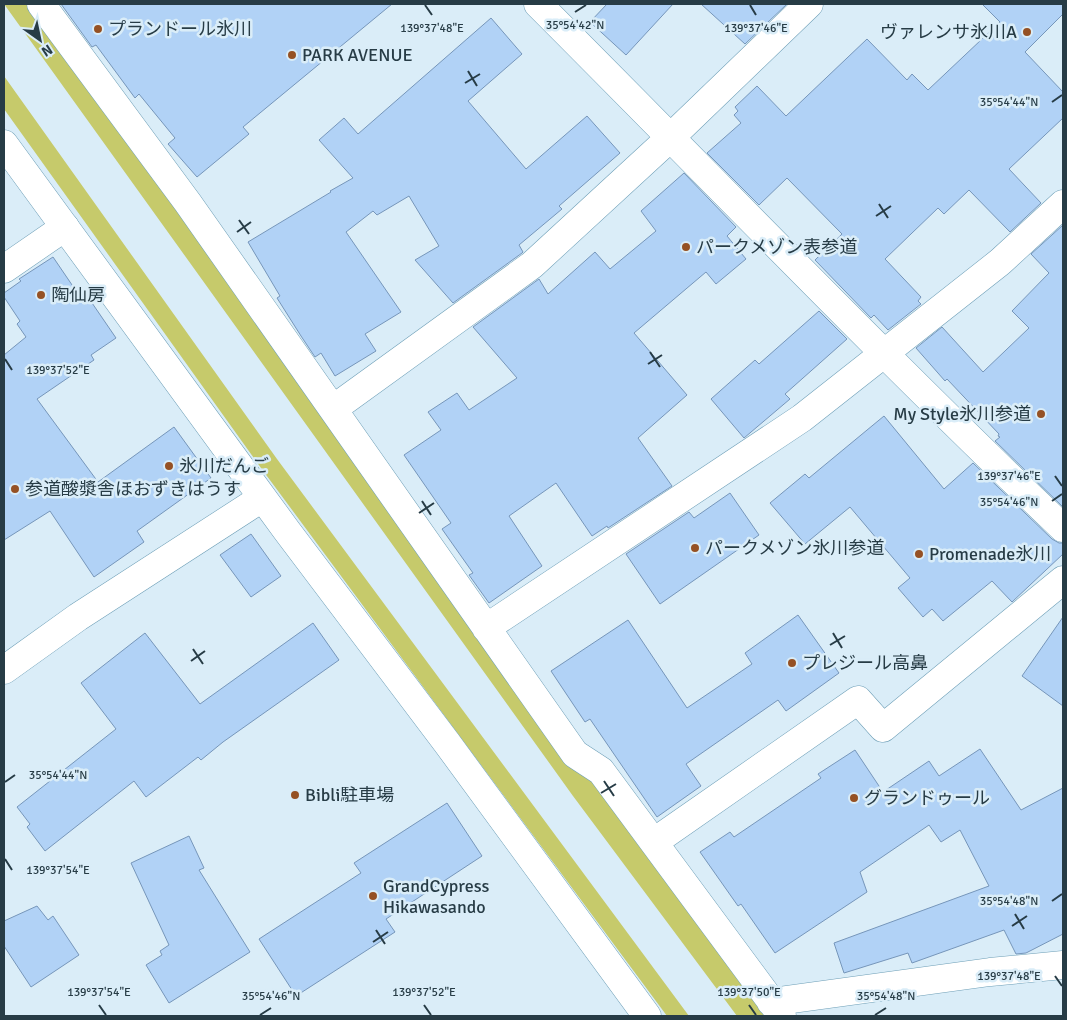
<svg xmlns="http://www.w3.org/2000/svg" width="1067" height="1020" viewBox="0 0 1067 1020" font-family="Signika,'Noto Sans JP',sans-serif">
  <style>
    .green { fill: #c6ca6b }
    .building { fill: #b1d2f6; stroke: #7696ba }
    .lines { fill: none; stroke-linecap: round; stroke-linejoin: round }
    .minor-casing { stroke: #6e9fb7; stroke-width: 29 }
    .tertiary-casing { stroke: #6e9fb7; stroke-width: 29 }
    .minor { stroke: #fff; stroke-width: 28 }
    .tertiary { stroke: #fff; stroke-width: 28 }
    .ticks { fill: none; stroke: #273c46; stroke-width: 2 }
    .poi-dot { fill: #955124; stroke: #daedf8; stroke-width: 2 }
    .labels { text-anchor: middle; stroke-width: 5; stroke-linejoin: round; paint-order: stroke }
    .poi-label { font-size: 18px; fill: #273c46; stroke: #daedf8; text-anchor: start }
    .ticks-label { font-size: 12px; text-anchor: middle; fill: #273c46; stroke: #daedf8; stroke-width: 5; stroke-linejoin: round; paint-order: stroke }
  </style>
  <rect width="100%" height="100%" fill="#daedf8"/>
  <path class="green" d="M4,4H30L441,578L576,771L600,785L770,1016H737L573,796Z
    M4,76L277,459L689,1016H667L261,468L4,109Z"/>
  <path class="building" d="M61,4H392L243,127L249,134L197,177L168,144L175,138L139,94L135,98L96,45L92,47Z
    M607,4H673L626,55L590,22Z
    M701,4H787L745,44Z
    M982,4H1063V14L1025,52L1063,92V118L1009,169L1041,203L1010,232L969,190L944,214L938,208L885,259L921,297L918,301L921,304L888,330L874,315L871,318L815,260L842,234L787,178L759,205L707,153L741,123L734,115L738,111L735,107L757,86L786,116L867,39L907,80L912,74L928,90L1000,22Z
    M491,18L522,54L468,101L526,169L587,116L620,153L559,206L562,209L519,245L523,252L522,253L453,303L415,260L439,246L409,196L377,215L373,211L346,232L401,312L365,334L376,351L335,376L321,353L315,357L301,336L277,298L280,296L248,242L331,192L330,191L353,178L319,140L344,118L358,134Z
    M684,173L736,227L727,236L746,259L716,284L706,272L634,333L687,395L638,438L672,486L608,528L607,526L592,536L556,483L509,516L542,566L489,603L469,575L473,573L442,529L451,523L404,455L441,430L428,412L457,393L469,410L517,378L473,327L539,279L548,294L595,252L610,269L656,231L641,211Z
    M1063,225V507L995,441L1000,437L998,436L999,434L947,379L945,381L916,348L942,327L983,372L1029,328L1012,311L1049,273L1031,254Z
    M53,257L85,304L90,300L116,338L91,355L94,360L37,399L98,482L174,427L211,478L137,531L144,542L94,577L50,511L4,540V355L26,337L17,324L20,321L4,297V293L21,281L19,279Z
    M819,311L847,339L785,394L790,399L744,438L711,399L755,360L759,364Z
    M884,416L944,489L973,463L1052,539L1059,543H1063V554L1012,602L992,581L943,621L932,609L923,617L898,588L910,578L850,507L805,544L770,503L805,474L809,478Z
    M730,493L759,535L660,604L626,554L689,512L694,518Z
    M251,534L281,576L251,597L220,555Z
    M798,615L839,673L786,711L778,700L686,764L701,786L657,817L590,719L585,722L551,671L628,620L687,708L752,664L745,653Z
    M1063,617V706L1022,676Z
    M313,623L339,660L223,742L201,760L198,757L146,797L134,781L45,851L27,827L30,824L17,807L116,729L81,683L145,633L200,704Z
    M980,749L1021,810L1063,788V934L1026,953L1016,954L1004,930L912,963L908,953L844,973L834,943L989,886L960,830L941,842L929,825L860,872L867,892L775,953L741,904L738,906L700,852L730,832L734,837L821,778L818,774L855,750L883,792L929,761L939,776Z
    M447,803L482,856L386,919L395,932L296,996L259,939L361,873L354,863Z
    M189,836L204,868L199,870L250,952L169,1003L146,965L162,955L160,951L169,945L131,863Z
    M37,906L48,920L53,916L79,955L31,987L4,946V921Z"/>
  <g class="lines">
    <defs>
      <path id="minor" d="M41,4L188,203L575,754L601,771L782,1016
        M538,4C713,179 884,358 1063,528
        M4,269L65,227
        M333,409L532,265L671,137L809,4
        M486,628L802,418L1000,262L1063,204
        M4,670L78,617L262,498
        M654,842L858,700L883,728L1063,580
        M771,1002L990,972L1063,965"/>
      <path id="tertiary" d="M4,144L287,531L447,743L647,1016"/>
    </defs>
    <use href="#minor" class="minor-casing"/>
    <use href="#tertiary" class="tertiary-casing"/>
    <use href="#minor" class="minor"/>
    <use href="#tertiary" class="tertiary"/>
  </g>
  <path class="ticks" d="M425,5L432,15M750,5L756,15M575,12L586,5M468,71L477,86M465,83L480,74M1052,102L1062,95M879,204L888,218M876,216L891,206M239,220L249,234M237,232L251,222M650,352L660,367M5,359L12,370M648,364L662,355M1055,476L1062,486M422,501L431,515M1052,501L1062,494M419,513L434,503M833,633L842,648M830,645L845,636M193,649L203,664M191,661L205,651M604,781L614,796M5,782L15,775M601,793L616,784M5,859L12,870M1052,901L1062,894M1015,914L1024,929M1012,926L1027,916M376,930L385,944M373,942L388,932M1055,976L1062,986M99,1005L106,1015M424,1005L431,1015M749,1005L756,1015M260,1015L271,1008M875,1015L886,1008"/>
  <g class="poi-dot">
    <circle cx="98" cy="29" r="5"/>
    <circle cx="1027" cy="32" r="5"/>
    <circle cx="292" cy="55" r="5"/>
    <circle cx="686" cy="247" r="5"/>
    <circle cx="41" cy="295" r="5"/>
    <circle cx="1041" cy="414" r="5"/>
    <circle cx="169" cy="466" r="5"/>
    <circle cx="15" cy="489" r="5"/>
    <circle cx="695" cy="548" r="5"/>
    <circle cx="919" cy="554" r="5"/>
    <circle cx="792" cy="663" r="5"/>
    <circle cx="295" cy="795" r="5"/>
    <circle cx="854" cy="798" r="5"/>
    <circle cx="373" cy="896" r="5"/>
  </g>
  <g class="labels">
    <g class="poi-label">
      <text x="108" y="35">プランドール氷川</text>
      <text x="1017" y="38" text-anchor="end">ヴァレンサ氷川A</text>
      <text x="302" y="61">PARK AVENUE</text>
      <text x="696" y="253">パークメゾン表参道</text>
      <text x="51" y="301">陶仙房</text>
      <text x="1031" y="420" text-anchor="end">My Style氷川参道</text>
      <text x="179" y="472">氷川だんご</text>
      <text x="25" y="495">参道酸漿舎ほおずきはうす</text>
      <text x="705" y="554">パークメゾン氷川参道</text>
      <text x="929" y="560">Promenade氷川</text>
      <text x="802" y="669">プレジール高鼻</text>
      <text x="305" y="801">Bibli駐車場</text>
      <text x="864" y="804">グランドゥール</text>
      <text x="383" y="892">GrandCypress<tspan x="383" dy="21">Hikawasando</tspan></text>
    </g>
  </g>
  <g class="ticks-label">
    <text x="575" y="29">35°54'42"N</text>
    <text x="432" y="32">139°37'48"E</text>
    <text x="756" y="32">139°37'46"E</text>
    <text x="1009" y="106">35°54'44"N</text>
    <text x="58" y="374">139°37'52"E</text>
    <text x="1009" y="480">139°37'46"E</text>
    <text x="1009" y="506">35°54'46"N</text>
    <text x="58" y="779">35°54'44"N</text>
    <text x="58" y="874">139°37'54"E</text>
    <text x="1009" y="905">35°54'48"N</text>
    <text x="1009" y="980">139°37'48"E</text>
    <text x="99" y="996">139°37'54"E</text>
    <text x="424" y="996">139°37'52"E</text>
    <text x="749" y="996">139°37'50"E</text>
    <text x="271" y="1000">35°54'46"N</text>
    <text x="886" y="1000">35°54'48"N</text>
  </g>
  <rect width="1067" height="1020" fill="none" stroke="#273c46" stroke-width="10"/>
  <g transform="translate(40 40) rotate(147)" stroke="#daedf8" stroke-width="4" paint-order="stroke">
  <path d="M0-4L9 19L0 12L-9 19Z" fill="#273c46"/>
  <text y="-8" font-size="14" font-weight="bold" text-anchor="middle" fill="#273c46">N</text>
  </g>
</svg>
